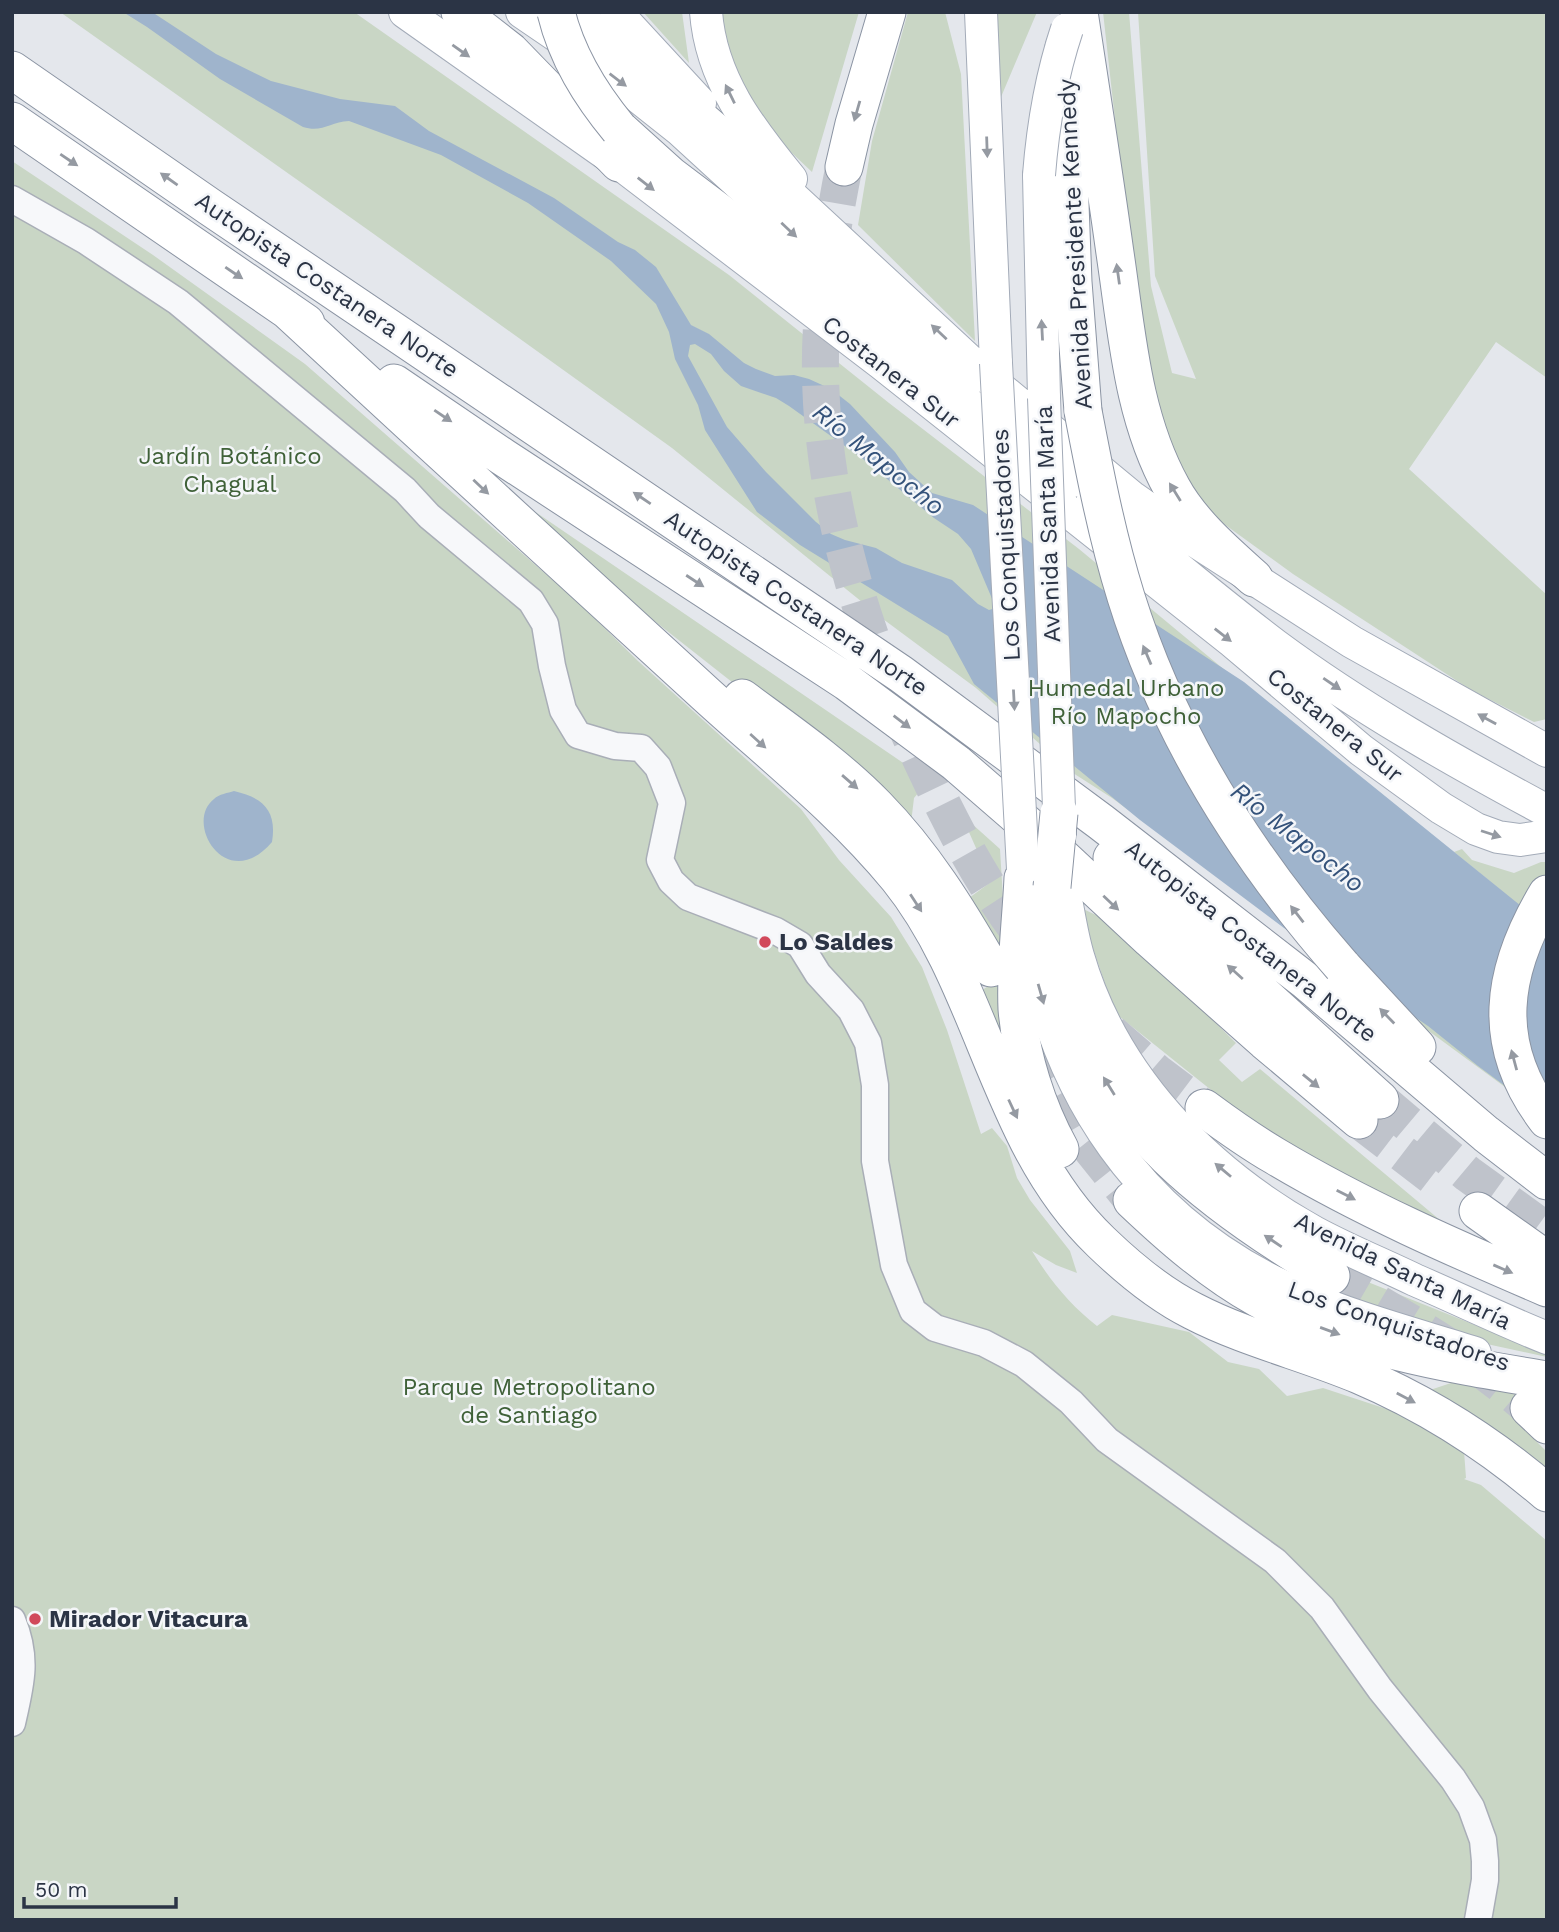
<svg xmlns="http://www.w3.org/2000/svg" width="1559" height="1932" viewBox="0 0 1559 1932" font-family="'Work Sans',sans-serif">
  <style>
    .green { fill: #c9d6c5 }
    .water { fill: #9fb4cc; fill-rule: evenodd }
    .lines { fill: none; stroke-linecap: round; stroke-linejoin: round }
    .highway-tunnel { stroke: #bfc3cb; stroke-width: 37; stroke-dasharray: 37 18; stroke-linecap: butt }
    .minor-casing { stroke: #a9aeb7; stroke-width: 29 }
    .major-casing { stroke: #a3abb8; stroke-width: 34 }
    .highway-casing { stroke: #8b94a3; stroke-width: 39 }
    .minor { stroke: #f7f8fa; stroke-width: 26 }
    .major { stroke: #fff; stroke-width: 32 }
    .highway { stroke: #fff; stroke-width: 37 }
    .major-bridge-casing { stroke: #a3abb8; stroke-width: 34; stroke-linecap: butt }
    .highway-bridge-casing { stroke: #8b94a3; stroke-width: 39; stroke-linecap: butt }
    .major-bridge { stroke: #fff; stroke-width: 32 }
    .highway-bridge { stroke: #fff; stroke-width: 37 }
    .oneway { fill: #959aa2 }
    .poi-dot { fill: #d1495b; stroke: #f4f6f9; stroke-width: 2.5 }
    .labels { text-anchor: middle; stroke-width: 5; stroke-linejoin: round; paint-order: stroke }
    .street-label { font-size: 24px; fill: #2b3445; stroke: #f4f6f9 }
    .park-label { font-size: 24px; fill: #3f6138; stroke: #f4f6f9 }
    .poi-label { font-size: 24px; font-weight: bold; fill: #2b3445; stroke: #f4f6f9; text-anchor: start }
    .water-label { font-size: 26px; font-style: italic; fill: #34527a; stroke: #f4f6f9 }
  </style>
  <rect width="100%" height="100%" fill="#e4e7ec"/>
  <path class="green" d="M60,12H354L729,275L889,403L1079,549L1274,711L1508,896L1454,852L1462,849L1472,860L1514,873L1541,862H1547V1118L1112,798L1073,773L976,688L883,619L672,448L371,232Z
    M643,12H682L689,63Z
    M719,12H859L812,172L755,118L727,68Z
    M908,12H945L961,74L975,341L858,225L872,141Z
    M997,12H1037L1001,97Z
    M1103,12H1129L1151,286L1172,373L1196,379L1155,276L1138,12H1547V378L1496,342L1409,469L1547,595V719L1534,722L1471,690L1293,574L1213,516L1193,493L1180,468L1154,401L1127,227Z
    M12,161L153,255L305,364L579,603L638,661L801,809L839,860L891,917L922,967L947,1030L981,1134L992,1128L1007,1146L1017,1178L1030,1200L1070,1251L1077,1273L1056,1265L1032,1251C1049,1279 1070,1305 1097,1326L1112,1315L1189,1332L1228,1362L1259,1369L1287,1396L1323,1388L1411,1417L1464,1451L1466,1478L1464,1479L1481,1485L1547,1541V1920H12Z
    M534,511L915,771L924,786L914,798L911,823L596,575L529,516Z
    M961,814L1000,849L1003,899L1002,1005L1011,1066L975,995L994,982L962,903L991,882Z
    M1079,907L1115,924L1236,1043L1219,1060L1242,1082L1260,1069L1453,1231L1271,1138L1115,1013Z
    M1338,1270L1547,1354V1357L1450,1336L1326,1294Z
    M1457,1381L1541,1397L1520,1425L1547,1452V1479L1421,1393Z"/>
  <path class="water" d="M123,12H152L216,54L271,81L340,99L395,106L429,131L554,198L618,242L635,250L656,267L691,325L709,334L744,363L756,369L775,376L794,375L809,379L831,389L850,404L895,452L909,472L932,493L973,505L1244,682L1547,927V1117L1478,1066L1428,1026L1284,928L1140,820L974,684L948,636L800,545L757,512L705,430L698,405L675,359L669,332L656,304L611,261L528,203L441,155L349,121C330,122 322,133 303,127L220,79L147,27ZM695,344L711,354L724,371L741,386L776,398L789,406L863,459L934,518L958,534L971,549L996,608L989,610L978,604L952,580L902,563L876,548L845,540L831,534L816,522L766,472L727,427L688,356L690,345Z
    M234,791C264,798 277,811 272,842C227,895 183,823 214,799C219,794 228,793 234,791Z"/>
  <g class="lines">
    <path class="highway-tunnel" d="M844,167C834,217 826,268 822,319C811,473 858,626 923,764C954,830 987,893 1033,950
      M1111,1033L1156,1072L1204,1108
      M1030,1048L1084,1140L1132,1200
      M1380,1100L1468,1174L1547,1231
      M1359,1120L1441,1183
      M1331,1276C1400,1316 1470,1355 1529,1408"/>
    <defs>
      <path id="minor" d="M12,199L86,241L178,302L405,490L429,516L531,601L545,624L552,666L563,710L578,735L615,746L641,748L658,767L672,803L660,860L671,881L688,897L776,931L800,945L818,974L851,1010L868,1043L875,1085V1161L894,1265L913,1311L935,1328L984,1343L1024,1364L1071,1402L1107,1440L1275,1561L1322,1608L1380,1689L1453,1779L1471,1807L1483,1840L1485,1861V1880L1478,1920
        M12,1620C28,1658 21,1684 12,1723"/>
      <path id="major" d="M405,12L619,163L881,363L1233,642L1361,750L1441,808L1476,829L1498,837L1520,840L1547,836
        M522,12L588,57L680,130L870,304L964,386
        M616,12L700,103
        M706,12C711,79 750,129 791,179
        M981,12L996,363
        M759,166L989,379L1133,498L1189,537L1352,642L1547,751
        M1039,175L1044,398
        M1093,498C1153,547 1213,598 1275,645C1360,708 1454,761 1547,811
        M1065,894C1069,915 1072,936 1078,956C1113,1077 1206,1172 1314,1232C1347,1250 1382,1264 1415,1280C1459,1299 1502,1320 1547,1338
        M1028,929C1054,1094 1141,1223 1295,1292C1353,1318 1415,1334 1475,1353"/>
      <path id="highway" d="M460,12L510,51L619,163
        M568,12L664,88L776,184
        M1079,12C1091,92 1104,173 1115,253C1127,333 1132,416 1172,488C1191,523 1225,552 1254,578
        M1064,48L1073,282L1083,411
        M12,70L210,207L901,674L1101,822L1306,981L1486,1134L1547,1181
        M12,121L306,323
        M619,129L670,175L773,253L923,375L1071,479
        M844,167L854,124L887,12
        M286,309C423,436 561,561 699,688C766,750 840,807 898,878C986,987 997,1143 1101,1242C1128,1268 1159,1294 1193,1311C1245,1338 1304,1352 1359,1375C1427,1404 1491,1445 1547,1493
        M394,383L503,457L847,682L956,763L1031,828L1150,939L1265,1041L1359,1120
        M742,698C788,732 836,765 876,806C923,854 958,910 991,968
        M1112,858L1380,1100
        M1023,878C1021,921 1015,966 1017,1009C1021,1057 1037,1107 1060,1149
        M1052,887C1053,921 1055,955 1063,988C1099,1123 1217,1209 1331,1276
        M1547,894C1501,971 1489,1044 1547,1120
        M1342,966L1417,1047
        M1204,1108C1227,1125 1251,1142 1275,1156C1362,1208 1454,1248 1547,1288
        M1132,1200C1171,1237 1211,1272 1259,1299C1346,1348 1449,1364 1547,1380
        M1478,1211L1547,1260
        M1529,1408L1547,1425"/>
    </defs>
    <use href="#minor" class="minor-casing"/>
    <use href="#major" class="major-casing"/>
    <use href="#highway" class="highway-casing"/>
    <use href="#minor" class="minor"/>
    <use href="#major" class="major"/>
    <use href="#highway" class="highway"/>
    <defs>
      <path id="major-bridge" d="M1039,175C1043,124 1051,77 1067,29
        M996,363L1023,869
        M1044,398L1060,836"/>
      <path id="highway-bridge" d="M556,12C567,57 590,94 619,129
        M1083,411C1095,474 1107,536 1126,597C1169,735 1247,858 1342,966
        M1052,887L1059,813"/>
    </defs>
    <use href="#major-bridge" class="major-bridge-casing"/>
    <use href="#highway-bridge" class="highway-bridge-casing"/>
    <use href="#major-bridge" class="major-bridge"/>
    <use href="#highway-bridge" class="highway-bridge"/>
  </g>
  <defs><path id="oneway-solid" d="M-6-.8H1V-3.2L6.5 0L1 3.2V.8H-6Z" transform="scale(1.75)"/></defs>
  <g class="oneway">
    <use href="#oneway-solid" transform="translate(461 51) rotate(35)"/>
    <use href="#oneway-solid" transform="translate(618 80) rotate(37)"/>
    <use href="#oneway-solid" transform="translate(730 94) rotate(-116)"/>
    <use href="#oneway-solid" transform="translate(857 111) rotate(106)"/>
    <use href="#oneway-solid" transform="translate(987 147) rotate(88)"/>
    <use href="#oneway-solid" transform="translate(69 160) rotate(34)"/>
    <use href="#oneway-solid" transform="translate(169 179) rotate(-145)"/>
    <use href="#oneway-solid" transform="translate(646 184) rotate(38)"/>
    <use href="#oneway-solid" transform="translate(789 230) rotate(43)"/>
    <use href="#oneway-solid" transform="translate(234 273) rotate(34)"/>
    <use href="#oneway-solid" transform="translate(1118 274) rotate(-98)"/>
    <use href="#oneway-solid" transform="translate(1042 330) rotate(-93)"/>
    <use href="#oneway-solid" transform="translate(939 332) rotate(-137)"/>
    <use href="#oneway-solid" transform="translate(443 416) rotate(34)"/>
    <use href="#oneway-solid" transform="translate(481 487) rotate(43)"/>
    <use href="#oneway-solid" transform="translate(1175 492) rotate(-122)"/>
    <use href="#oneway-solid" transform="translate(642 498) rotate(-146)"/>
    <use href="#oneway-solid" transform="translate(695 581) rotate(33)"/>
    <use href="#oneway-solid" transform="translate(1223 635) rotate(38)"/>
    <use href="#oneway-solid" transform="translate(1147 655) rotate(-113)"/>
    <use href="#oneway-solid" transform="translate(1332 684) rotate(34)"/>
    <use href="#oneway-solid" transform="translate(1014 700) rotate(87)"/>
    <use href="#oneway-solid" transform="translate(1487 719) rotate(-151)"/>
    <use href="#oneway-solid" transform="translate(902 722) rotate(37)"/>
    <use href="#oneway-solid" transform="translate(758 741) rotate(42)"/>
    <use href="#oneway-solid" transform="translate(850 782) rotate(41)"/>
    <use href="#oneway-solid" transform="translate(1491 834) rotate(18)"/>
    <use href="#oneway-solid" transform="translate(916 903) rotate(57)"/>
    <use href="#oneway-solid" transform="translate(1111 903) rotate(43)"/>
    <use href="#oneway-solid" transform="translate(1297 914) rotate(-128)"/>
    <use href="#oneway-solid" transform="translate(1235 972) rotate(-138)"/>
    <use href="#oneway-solid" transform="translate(1041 994) rotate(74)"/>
    <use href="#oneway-solid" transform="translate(1387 1016) rotate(-134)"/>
    <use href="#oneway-solid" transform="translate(1514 1060) rotate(-105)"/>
    <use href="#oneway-solid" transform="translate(1311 1081) rotate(39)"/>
    <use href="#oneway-solid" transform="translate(1109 1086) rotate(-122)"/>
    <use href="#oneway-solid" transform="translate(1013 1109) rotate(65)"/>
    <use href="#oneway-solid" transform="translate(1223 1170) rotate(-140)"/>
    <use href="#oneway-solid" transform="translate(1346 1195) rotate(27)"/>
    <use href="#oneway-solid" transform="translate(1273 1241) rotate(-146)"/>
    <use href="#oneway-solid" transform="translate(1503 1269) rotate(23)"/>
    <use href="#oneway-solid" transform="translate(1330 1331) rotate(20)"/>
    <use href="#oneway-solid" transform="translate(1406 1398) rotate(28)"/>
  </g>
  <g class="poi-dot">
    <circle cx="765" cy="942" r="7"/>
    <circle cx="35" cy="1619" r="7"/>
  </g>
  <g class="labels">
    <g class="street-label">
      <text transform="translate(1075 244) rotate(-93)" y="8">Avenida Presidente Kennedy</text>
      <text transform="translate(327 285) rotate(34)" y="8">Autopista Costanera Norte</text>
      <text transform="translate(891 372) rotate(38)" y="8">Costanera Sur</text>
      <text transform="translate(1048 524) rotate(-92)" y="8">Avenida Santa María</text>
      <text transform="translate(1006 545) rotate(-93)" y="8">Los Conquistadores</text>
      <text transform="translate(796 603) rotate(34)" y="8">Autopista Costanera Norte</text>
      <text transform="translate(1335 725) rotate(39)" y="8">Costanera Sur</text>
      <text transform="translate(1251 941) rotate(38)" y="8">Autopista Costanera Norte</text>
      <text transform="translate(1403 1271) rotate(26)" y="8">Avenida Santa María</text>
      <text transform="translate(1399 1326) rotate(19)" y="8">Los Conquistadores</text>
    </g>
    <g class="park-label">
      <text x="230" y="464">Jardín Botánico<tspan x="230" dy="28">Chagual</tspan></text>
      <text x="1126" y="696">Humedal Urbano<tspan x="1126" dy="28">Río Mapocho</tspan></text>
      <text x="529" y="1395">Parque Metropolitano<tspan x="529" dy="28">de Santiago</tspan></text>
    </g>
    <g class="poi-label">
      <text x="779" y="950">Lo Saldes</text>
      <text x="49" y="1627">Mirador Vitacura</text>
    </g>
    <g class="water-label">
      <text transform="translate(879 459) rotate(39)" y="9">Río Mapocho</text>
      <text transform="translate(1298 837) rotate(38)" y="9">Río Mapocho</text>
    </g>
  </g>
  <rect width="1559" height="1932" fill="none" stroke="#2b3445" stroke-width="28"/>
  <path d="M24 1897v10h152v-10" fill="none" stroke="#2b3445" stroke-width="3.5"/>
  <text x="35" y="1897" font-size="21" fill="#2b3445" stroke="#f4f6f9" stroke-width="5" paint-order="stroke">50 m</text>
</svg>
